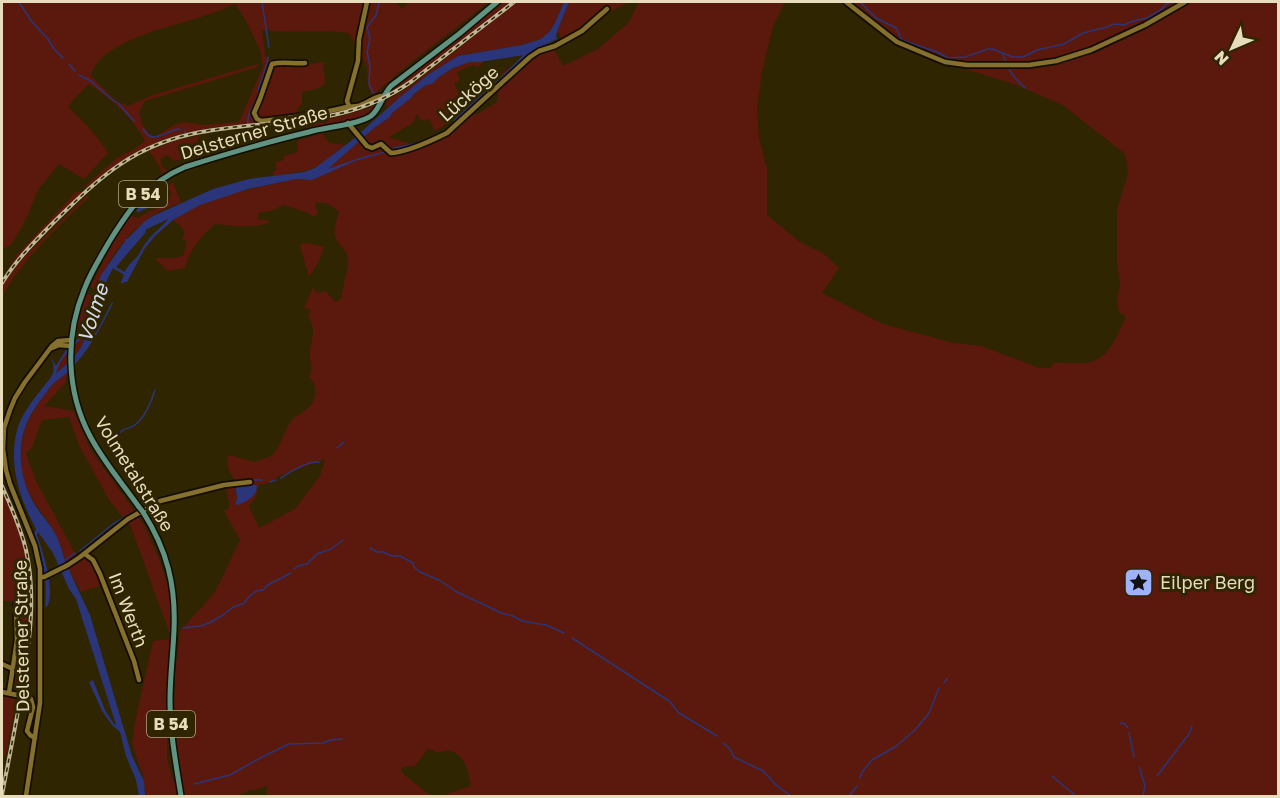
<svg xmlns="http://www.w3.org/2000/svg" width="1280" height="798" viewBox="0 0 1280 798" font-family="'Golos Text',sans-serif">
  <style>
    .green { fill: #5b180d; fill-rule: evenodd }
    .water { fill: #2a3679; fill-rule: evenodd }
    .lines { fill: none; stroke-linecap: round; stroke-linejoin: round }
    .stream { stroke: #2a3679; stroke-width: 1.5 }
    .canal { stroke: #2a3679; stroke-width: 4 }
    .minor-casing { stroke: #150e00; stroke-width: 8 }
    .major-casing { stroke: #150e00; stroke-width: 8 }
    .minor { stroke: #85712d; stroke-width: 4.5 }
    .major { stroke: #619382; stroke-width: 5 }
    .rail-casing { stroke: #c0b594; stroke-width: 4 }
    .rail { stroke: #2f2501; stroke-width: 1.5; stroke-dasharray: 4.5; stroke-linecap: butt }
    .minor-bridge-casing { stroke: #150e00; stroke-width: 8; stroke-linecap: butt }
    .major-bridge-casing { stroke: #150e00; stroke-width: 8; stroke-linecap: butt }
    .minor-bridge { stroke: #85712d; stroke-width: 4.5 }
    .major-bridge { stroke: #619382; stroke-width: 5 }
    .labels { text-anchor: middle; stroke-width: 6; stroke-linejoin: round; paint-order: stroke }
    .shield { fill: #2f2501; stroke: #b0a584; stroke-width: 1.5 }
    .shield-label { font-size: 16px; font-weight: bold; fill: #e7dcbc }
    .street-label { font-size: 18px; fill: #e7dcbc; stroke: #2f2501 }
    .poi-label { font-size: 18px; fill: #e7dcbc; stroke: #2f2501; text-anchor: start }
    .water-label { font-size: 20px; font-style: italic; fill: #d4daee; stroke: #2f2501 }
  </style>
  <rect width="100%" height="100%" fill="#2f2501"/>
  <path class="green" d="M2,2H366L358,48L349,33C322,30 297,33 270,31V29L262,31L265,55L268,60H275L273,62L309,64L322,62L324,64C322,71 327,78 324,85L313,90L302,92V103L297,109V116L262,120L259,123C236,125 213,127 190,132C151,141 115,162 86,189V185L118,157L133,150L145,141C135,119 109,97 89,84L74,99L68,107C84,122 97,135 108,153L84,179L59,164L38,190L27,217L12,244L2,250ZM235,4L245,19L260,50L263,67L239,122L204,125L185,122L176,124L156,136H151L143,126L139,112L145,101L258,67V64L156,94L127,106L116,101L91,76C99,41 171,27 201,17C213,13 224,9 235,4Z
    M369,2H397V4L402,8L410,2H488C451,34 408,61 373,96L368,86L367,67L360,53L361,39Z
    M504,2H511L411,80L388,95L398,85Z
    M517,2H564L554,25L550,31L541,39L522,45L458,56L429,74L387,108L385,102L413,84Z
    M569,2H629L600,17L561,47L560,33L556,34Z
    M639,2H785L773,26L762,72L757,108L759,138L767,169V215L800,242L824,254L839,268L822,293L883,324L954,343L981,346L1040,368H1050L1054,363C1064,362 1073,364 1083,363C1108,363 1117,335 1126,317L1119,312L1117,300L1120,284L1117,264V210L1128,173L1125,154L1064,106L1017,85L946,63L920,52L881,30L842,2H1278V796H441L471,786C468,768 461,743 437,753L433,750L428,749L415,766L403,767L401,771L407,777L431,796H267V786L256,790H251L237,796H182L174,713L175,675L180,631L215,592L240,540L224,511L230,508L226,487L236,482L228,469V455L255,462C261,459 267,459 272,455C283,444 286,424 294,418C296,415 300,415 302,413C315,405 321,389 309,377C313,369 310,365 310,357C309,348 313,340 313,331C313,326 311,321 308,317L311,310L304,308L313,287L316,292L320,293L325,291L336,302L341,299C342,286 348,274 348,261C348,251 341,248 337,241C332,232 335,221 339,213C333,205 325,201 315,203L318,214L313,217L308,213L283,205L274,210L259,213L257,219L267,220L270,222C252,229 233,226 215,224C201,236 189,251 185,268L167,271L155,258H173L183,256L187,241L182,239L185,232L180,226L173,220L200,205L233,193L296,179C309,181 317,178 328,172L327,170L374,128L389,117L392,113L410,99L412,96L422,88L426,85L432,84L439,77L453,68L470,62L484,61L480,66L476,67L473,65L457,72L459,77V82L454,83L467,110L476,115L497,102L501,74L532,51L551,43L563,66L598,49L629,22ZM417,114L421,121L429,119L435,131L457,118L445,130L428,140L422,148L389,137L413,123ZM325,459L320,476L295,509L259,528L249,506L255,498L259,485L268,483L279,476ZM237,485L258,487C254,498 246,501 235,504L237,499L235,490Z
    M375,106L365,115L342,122L304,128L273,127L339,117Z
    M322,133L329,143L345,145L318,166L309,170L274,176L272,173L277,169L275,162L284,160V156L298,152L297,141Z
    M199,136L196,148L193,151L187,153L182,160L174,161L167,155L160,159L162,166L167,171L161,174L160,167L149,151L177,140Z
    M173,182L181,203C169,207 154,213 144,222C124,238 103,266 96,290L90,287L113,243L131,215L137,218L168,203L171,194L168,186Z
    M76,192H84L30,244L2,281L17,255Z
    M87,195L89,197C57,228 23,258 2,297V288L3,285L22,259Z
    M307,243L324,247L319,261L309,277L300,246L301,244Z
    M86,294L96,295L89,328L82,329L77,325Z
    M85,335C84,349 68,364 55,373C61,356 73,348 85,335Z
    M67,373L66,382L44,406L74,411L90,449L143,523L158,556L171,596V632H169L131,527L109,500L79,445L69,417L42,420L32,447L26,453L36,481L76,555V557L67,564C63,554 60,543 55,534C50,522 39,511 32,499C15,470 18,433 36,407C45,393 53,381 67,373Z
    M2,491L16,523L25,551L28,566L29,582L26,647L19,693L11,689L18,644V601H2Z
    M85,558L91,561L102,585L81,592L68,568Z
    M170,639L167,675V758L172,777L181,796H146L143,775L138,763L132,743L136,717L153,641Z
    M2,694L16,700L7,750L2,763Z"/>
  <path class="water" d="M564,2H569L556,34L557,39L538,48L525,57L524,55L479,62H470L453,68L439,77L432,84L426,85L415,93L410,99L392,113L390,117L374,128L328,169L359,158L386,151L395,147L415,143V144L355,161L312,180L296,179L248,189L200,205L173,220L155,236L145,248L127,282H124L123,284L121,282L124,275L113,268L105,284L97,321L90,338L97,331L112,302L113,303C101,328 88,352 68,372C60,379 54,381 48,390C40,401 31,412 26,425C17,447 20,475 30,496C36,509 46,519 53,530C60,540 62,554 67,565C74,581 82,598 90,615L132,756L144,781L145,796H139L136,780L126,756L120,732L112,725L102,711L89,682L93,680L105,710L114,724L116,725L76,599L69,589L53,553L38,532L37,535C43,552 56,591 47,607L45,606C48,582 42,556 34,534L36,529C20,499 8,465 17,430C22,413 33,400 44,386C46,383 50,379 52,375C55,369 53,363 51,357L56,366L66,350L89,328L96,290L101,275L125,241V239H127L145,221L153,216L213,189L249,179L304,172L315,168L351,141L400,97L429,74L458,56L522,45L541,39L550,31L554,25ZM168,219C163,226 154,232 148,240C143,245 141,251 137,257C132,262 127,266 125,272L116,267L146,232L145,230ZM85,335C84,349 68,364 56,373C61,356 73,347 85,335Z
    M159,186L164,188L167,195L165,199L141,211L138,212L136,211Z
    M250,483L257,486C257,496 247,501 238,505L235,504C236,502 237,500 237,498C237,492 234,490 237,485Z"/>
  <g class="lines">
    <path class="stream" d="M19,2L32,22L48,39L54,49L63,58
      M262,2L269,47
      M860,2L876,18L896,28L902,40L937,52L948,58L965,57L988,49H992L1013,57H1023L1037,50L1064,44L1083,33L1107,27L1114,24L1124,25L1133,21L1147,18L1162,9L1166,4L1171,2
      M1002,54L1007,63
      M69,64L75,71
      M1008,68L1015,78L1025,88
      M79,75L91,81L110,98L119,104L134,121
      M374,95L369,84L370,66L367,52L370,39L367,27L376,15L379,2
      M248,125C246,115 253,108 257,98C258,94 258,89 260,84C263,76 267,66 268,57
      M143,129C145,132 147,135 150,136C158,140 171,129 180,129
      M250,130L256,143
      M185,131L186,134
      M337,448L344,442
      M123,470L124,467C120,458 111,439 123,430C127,428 132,428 136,424C145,417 152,400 155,390
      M281,478C292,471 306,461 319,462
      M251,480H262
      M270,482L276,480
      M161,497L198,489
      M370,548L377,552H383L392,556H400L413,563L414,567L420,572L439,580L457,592L491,608L501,613L513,616L522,621L546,625L564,633
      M80,551L113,524L148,504
      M66,559L75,553
      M294,569L298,566L307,564L317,554L331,549L343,540
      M183,628L201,626L211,622L223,615L233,607L243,604L250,596L256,591L263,590L268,585L291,573
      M572,638L669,701L679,713L717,736
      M944,683L947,679
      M1120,723L1125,724L1128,728
      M1129,733L1134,757
      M723,743L730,749L734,757L763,771L777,786L791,796
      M1139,767L1145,785L1143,796
      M1052,776L1076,796
      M1157,776L1189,734L1192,726
      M860,778L862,772L872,760L895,747L915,730L929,713L939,688
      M194,784L230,775L262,757L289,744L323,743L331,740L342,739
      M160,796H161
      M849,796L857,786"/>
    <path class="canal" d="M455,120L502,79L527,54"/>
    <defs>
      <path id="minor" d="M846,2L897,42L945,62L967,65H1029L1056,61L1091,50L1145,25L1185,2
        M305,63C294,64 282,61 272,64L260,99L254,113L257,119L262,121C291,118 319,114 347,107C351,106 357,107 361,105C370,102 374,96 383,96
        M349,106L347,101L358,61L359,39L367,2
        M348,123L367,146L372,148L381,144L391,153C407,152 433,140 447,133L530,57L539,51L555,46L582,31L607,9
        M52,348L59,345L71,346
        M85,554L93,560L100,574L134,661L139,680
        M40,577H44L68,565L80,557L128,519L160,501L224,485L250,482
        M2,664L13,669
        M2,692L17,695
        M9,693L17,640L16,604
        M27,697L31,699L33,707L27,731L30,735L35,738
        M26,796L40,703V569L35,546L10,484L6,470L3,449L4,428L10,410L15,398L25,382L52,346L58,341L71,340"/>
      <path id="major" d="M139,507C122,483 103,461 90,436C66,391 65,336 84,290C90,273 100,258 109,242C130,208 147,183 185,167C226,154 267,142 309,132C325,127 358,125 371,116C380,109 383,94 391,86L459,34L497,2
        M143,512C167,550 176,585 174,630C173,654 170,677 170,700C170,733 176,764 181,796"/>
    </defs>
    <use href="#minor" class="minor-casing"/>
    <use href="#major" class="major-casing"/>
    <use href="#minor" class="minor"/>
    <use href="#major" class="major"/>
    <defs>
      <path id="rail" d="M2,283C16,260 35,241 55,221C101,176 135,144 201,132C277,118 344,129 412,81L514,2
        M2,486C11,507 21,528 26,550C36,594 30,639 23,682C17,720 9,758 2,795"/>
    </defs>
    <use href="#rail" class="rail-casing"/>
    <use href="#rail" class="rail"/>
    <defs>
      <path id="minor-bridge" d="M17,695L27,697"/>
      <path id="major-bridge" d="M139,507L143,512"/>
    </defs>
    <use href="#minor-bridge" class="minor-bridge-casing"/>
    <use href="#major-bridge" class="major-bridge-casing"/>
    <use href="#minor-bridge" class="minor-bridge"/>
    <use href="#major-bridge" class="major-bridge"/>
  </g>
  <defs>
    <symbol id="sight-square" viewBox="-11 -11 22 22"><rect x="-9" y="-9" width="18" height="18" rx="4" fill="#9fb3fd" stroke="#2f2501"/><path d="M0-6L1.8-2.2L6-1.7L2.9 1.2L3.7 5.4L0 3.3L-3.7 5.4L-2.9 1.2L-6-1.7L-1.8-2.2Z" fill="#111"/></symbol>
  </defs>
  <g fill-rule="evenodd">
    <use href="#sight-square" x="1122" y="566" width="33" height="33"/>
  </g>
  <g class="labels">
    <g class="shield">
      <rect x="119" y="181" width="48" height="26" rx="4.5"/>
      <rect x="147" y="711" width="48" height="26" rx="4.5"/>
    </g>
    <g class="shield-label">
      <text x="143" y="200">B 54</text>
      <text x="171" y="730">B 54</text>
    </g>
    <g class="street-label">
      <text transform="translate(469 94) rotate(-42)" y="6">Lücköge</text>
      <text transform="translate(254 133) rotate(-16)" y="6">Delsterner Straße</text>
      <text transform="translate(134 474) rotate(58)" y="6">Volmetalstraße</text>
      <text transform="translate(128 610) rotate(69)" y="6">Im Werth</text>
      <text transform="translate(22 636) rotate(-91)" y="6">Delsterner Straße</text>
    </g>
    <g class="poi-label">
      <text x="1160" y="589">Eilper Berg</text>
    </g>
    <g class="water-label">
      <text transform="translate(93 313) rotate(-72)" y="7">Volme</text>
    </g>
  </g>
  <rect width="1280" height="798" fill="none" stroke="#e7dcbc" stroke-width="6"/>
  <g transform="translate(1232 48) rotate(226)" stroke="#2f2501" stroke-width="4.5" paint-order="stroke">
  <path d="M0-4.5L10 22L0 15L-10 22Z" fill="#e7dcbc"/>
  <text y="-9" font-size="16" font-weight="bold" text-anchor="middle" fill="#e7dcbc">N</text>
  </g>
</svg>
